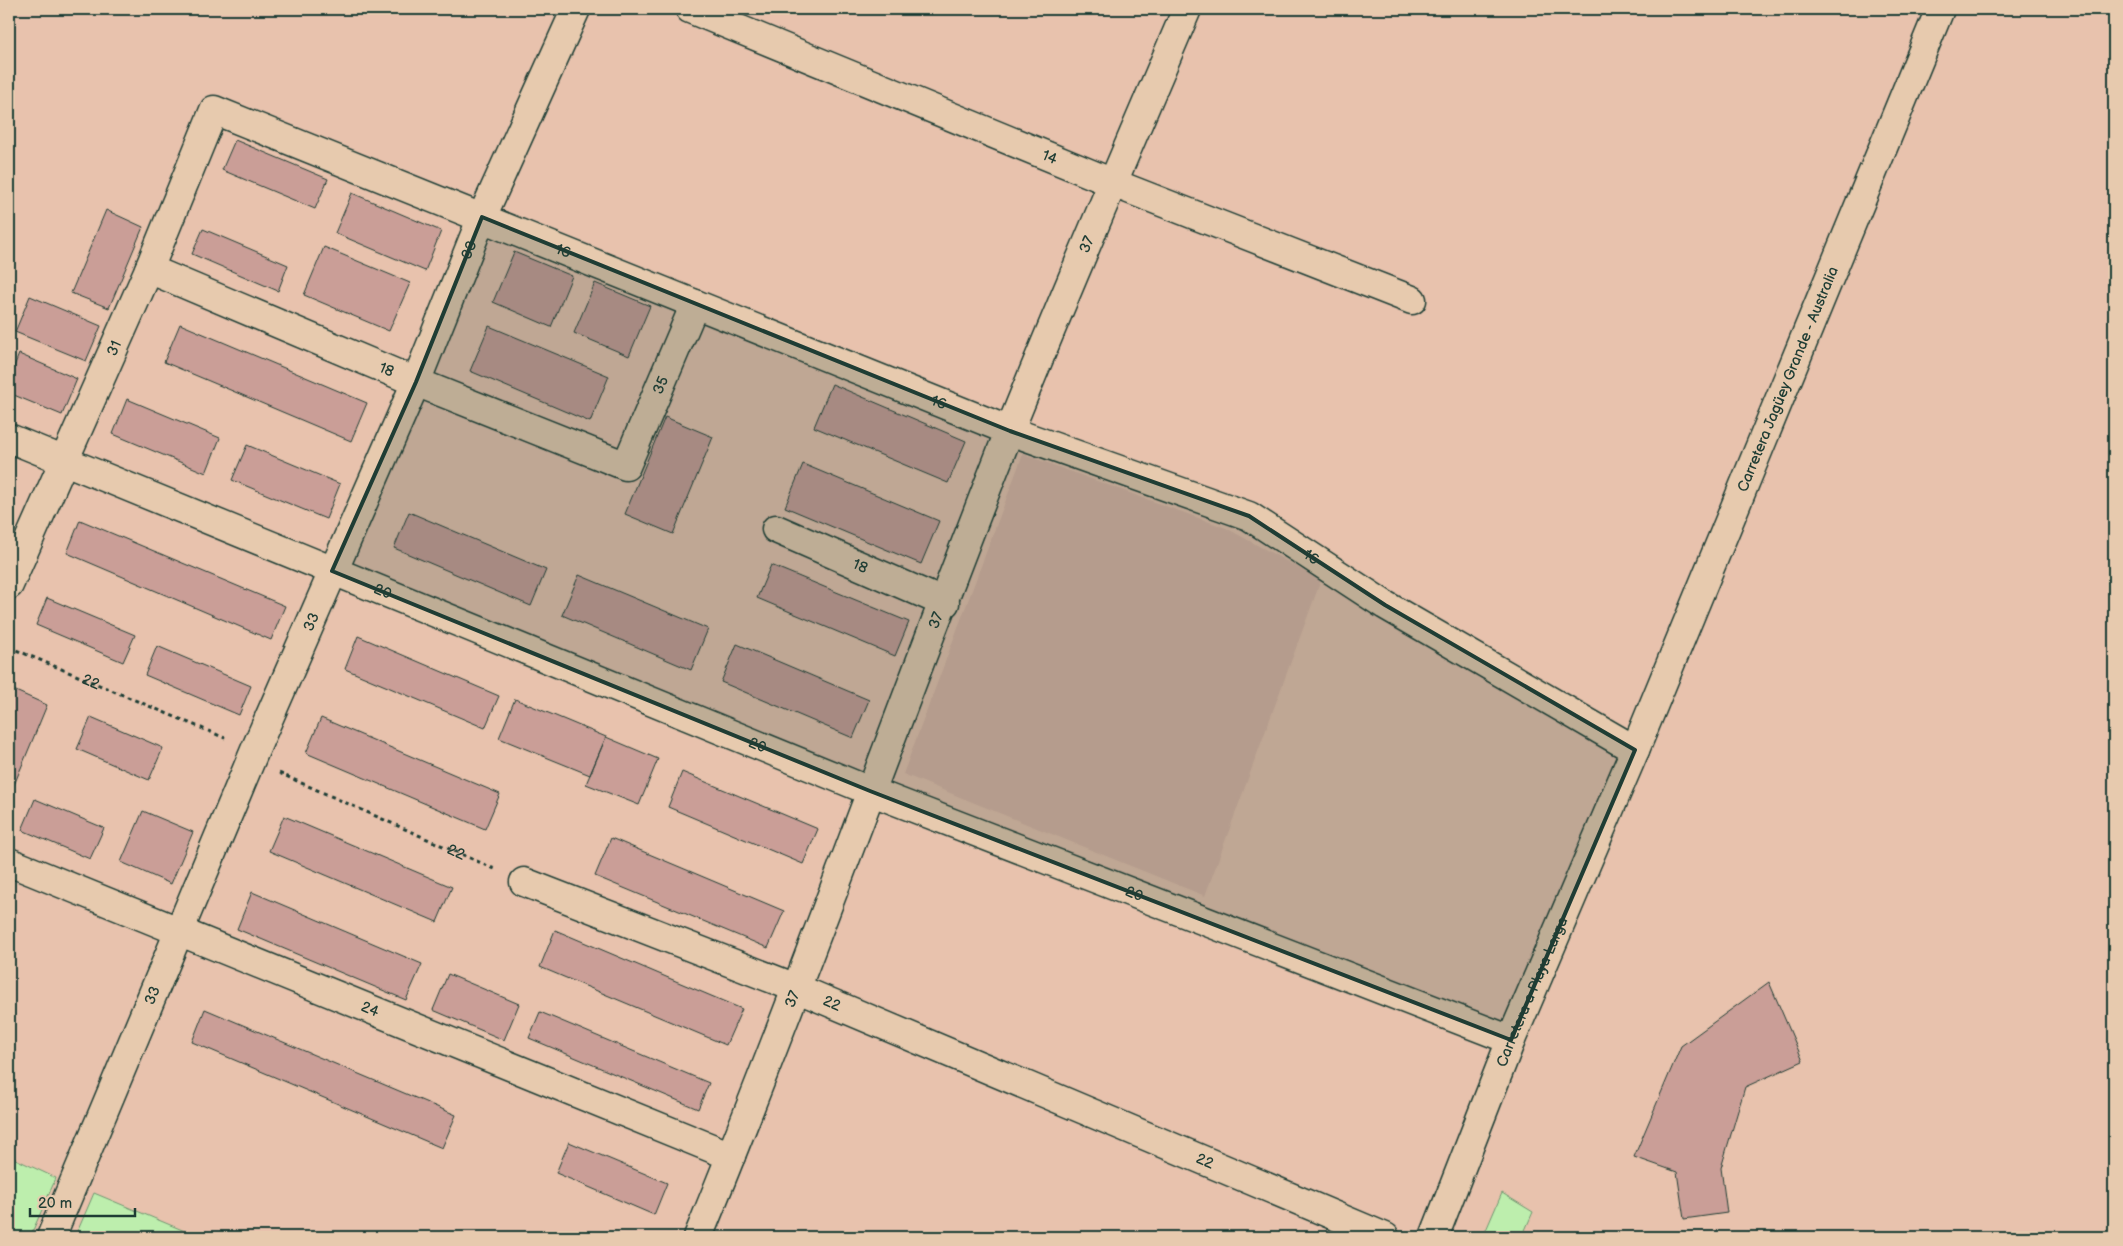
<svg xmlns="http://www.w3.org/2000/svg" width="2123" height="1246" viewBox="0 0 2123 1246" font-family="'Balsamiq Sans',sans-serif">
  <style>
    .built { fill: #dbb5a4 }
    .green { fill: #bdeead; stroke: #6e9670 }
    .building { fill: #ca9e97; stroke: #1f3d34 }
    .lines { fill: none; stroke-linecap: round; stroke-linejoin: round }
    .street-casing { stroke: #1f3d34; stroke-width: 31 }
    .secondary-casing { stroke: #1f3d34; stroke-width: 31 }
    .path { stroke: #1f3d34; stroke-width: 3; stroke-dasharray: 4 4; stroke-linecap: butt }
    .street { stroke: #e7caae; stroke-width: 28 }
    .secondary { stroke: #e7caae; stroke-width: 28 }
    .marked { fill: #1f3d34; fill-opacity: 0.2; stroke: #1f3d34; stroke-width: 4; stroke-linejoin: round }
    .labels { text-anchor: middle; stroke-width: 4.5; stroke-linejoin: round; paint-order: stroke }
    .street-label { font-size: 15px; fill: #1f3d34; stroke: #e7caae }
  </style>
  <rect width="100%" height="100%" fill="#e8c2ad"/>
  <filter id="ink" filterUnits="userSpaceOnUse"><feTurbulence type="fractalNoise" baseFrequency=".02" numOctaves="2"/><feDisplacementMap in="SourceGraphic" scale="10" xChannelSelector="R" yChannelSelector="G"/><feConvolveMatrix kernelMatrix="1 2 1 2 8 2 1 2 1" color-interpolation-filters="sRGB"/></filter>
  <g filter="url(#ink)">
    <path class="built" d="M1023,454L1226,528L1321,580L1205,896L903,774Z"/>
    <path class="green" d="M9,1156L56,1178L30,1237H9Z
      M94,1193L199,1237H75Z
      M1502,1193L1533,1212L1522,1237H1483Z"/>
    <path class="building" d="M235,140L328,179L315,209L222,170Z
      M352,193L441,231L425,271L335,233Z
      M106,210L143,227L109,308L71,293Z
      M203,229L288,265L278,291L192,254Z
      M324,247L410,283L389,331L304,295Z
      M514,252L572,276L551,327L493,302Z
      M595,283L650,306L629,356L574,333Z
      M30,296L101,326L86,361L15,332Z
      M180,324L367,403L351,441L164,362Z
      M489,326L609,376L590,422L470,371Z
      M19,354L77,379L62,415L9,393V379Z
      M832,384L966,441L948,483L814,427Z
      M127,399L220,438L206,473L113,434Z
      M665,417L713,437L673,534L625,514Z
      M247,445L340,484L326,519L232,480Z
      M803,464L939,521L921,564L785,507Z
      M409,512L546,570L531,606L394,548Z
      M80,520L285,606L271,640L67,553Z
      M771,565L909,622L895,656L757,598Z
      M579,575L708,629L691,670L562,615Z
      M47,598L135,635L123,662L36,625Z
      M358,636L499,696L485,728L345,669Z
      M737,644L869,700L853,738L721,682Z
      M157,646L251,686L239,715L145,675Z
      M9,688L47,705L9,797Z
      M515,699L606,737L590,775L499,738Z
      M91,717L163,748L149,780L77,749Z
      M321,718L500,794L485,829L306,753Z
      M606,737L658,759L639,805L586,784Z
      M682,772L818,829L803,864L668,807Z
      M35,799L104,828L90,859L22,830Z
      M143,811L193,832L171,884L121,862Z
      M284,816L452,887L437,922L269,851Z
      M611,838L784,911L768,948L595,876Z
      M252,892L422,964L406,1000L237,929Z
      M555,930L742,1009L726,1045L540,967Z
      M448,974L519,1004L504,1040L433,1010Z
      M1769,982L1803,1061L1745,1087L1721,1168L1727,1213L1684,1219L1677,1172L1634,1157L1681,1046Z
      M205,1009L456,1115L442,1148L192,1042Z
      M540,1012L709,1083L698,1109L529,1038Z
      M569,1142L667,1183L654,1215L556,1173Z"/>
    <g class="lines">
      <defs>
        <g id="street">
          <path id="s3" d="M690,9L1113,183L1412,300"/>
          <path id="s4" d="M149,269L416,382L626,466L695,304"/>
          <path id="s5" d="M9,438L870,791L1511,1040"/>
          <path id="s6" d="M776,529L945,603"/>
          <path id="s7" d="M9,585L149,269L214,110L1010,431L1249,516L1385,605L1635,750"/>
          <path id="s8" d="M9,862L731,1156"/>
          <path id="s9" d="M524,882L796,988L1385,1237"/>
          <path id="s10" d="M51,1237L255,750L416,382L482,217L576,9"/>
          <path id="s11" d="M698,1237C807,971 903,699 1009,432C1066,290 1127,150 1187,9"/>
        </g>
        <g id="secondary">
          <path id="s12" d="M1434,1237L1511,1040L1635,750L1940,9"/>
        </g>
      </defs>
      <use href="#street" class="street-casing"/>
      <use href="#secondary" class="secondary-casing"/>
      <g class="path">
        <path id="s1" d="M9,647L225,738"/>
        <path id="s2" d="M279,773L497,870"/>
      </g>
      <use href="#street" class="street"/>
      <use href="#secondary" class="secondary"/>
    </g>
  </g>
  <path class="marked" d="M482,217L1010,431L1249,516L1385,605L1635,750L1511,1040L870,791L332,571L416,382Z"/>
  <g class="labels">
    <g class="street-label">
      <text dy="5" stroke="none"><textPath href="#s3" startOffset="389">14</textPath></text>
      <text dy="5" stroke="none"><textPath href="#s11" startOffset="1066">37</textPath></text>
      <text dy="5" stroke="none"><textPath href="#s10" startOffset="1072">33</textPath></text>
      <text dy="5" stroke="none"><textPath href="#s7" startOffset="894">16</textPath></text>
      <text dy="5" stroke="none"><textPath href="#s7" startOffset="259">31</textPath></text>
      <text dy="5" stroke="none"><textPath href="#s4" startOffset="258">18</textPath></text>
      <text dy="5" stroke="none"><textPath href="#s12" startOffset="928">Carretera Jagüey Grande - Australia</textPath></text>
      <text dy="5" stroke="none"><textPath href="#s4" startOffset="604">35</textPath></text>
      <text dy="5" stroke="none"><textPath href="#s7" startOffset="1299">16</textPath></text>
      <text dy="5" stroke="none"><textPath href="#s7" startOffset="1704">16</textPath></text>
      <text dy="5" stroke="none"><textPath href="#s6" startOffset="92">18</textPath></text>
      <text dy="5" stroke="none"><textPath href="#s5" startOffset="404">20</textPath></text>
      <text dy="5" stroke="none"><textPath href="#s11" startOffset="661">37</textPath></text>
      <text dy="5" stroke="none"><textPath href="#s10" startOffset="668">33</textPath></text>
      <text dy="5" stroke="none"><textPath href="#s1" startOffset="89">22</textPath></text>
      <text dy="5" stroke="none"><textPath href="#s5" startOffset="809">20</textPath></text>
      <text dy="5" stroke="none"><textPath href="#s2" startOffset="194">22</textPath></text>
      <text dy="5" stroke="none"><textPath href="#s5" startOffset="1214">20</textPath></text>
      <text dy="5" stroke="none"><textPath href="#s12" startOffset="264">Carretera a Playa Larga</textPath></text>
      <text dy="5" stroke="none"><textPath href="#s10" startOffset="262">33</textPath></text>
      <text dy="5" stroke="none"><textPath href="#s11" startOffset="256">37</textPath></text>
      <text dy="5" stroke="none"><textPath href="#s9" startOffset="331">22</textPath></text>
      <text dy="5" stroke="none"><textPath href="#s8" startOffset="390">24</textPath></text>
      <text dy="5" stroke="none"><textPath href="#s9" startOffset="736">22</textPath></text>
    </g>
  </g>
  <rect width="2123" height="1246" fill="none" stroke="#e7caae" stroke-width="30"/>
  <rect x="15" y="15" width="2093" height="1216" fill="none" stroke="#1f3d34" stroke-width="2" filter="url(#ink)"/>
  <path d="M30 1208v8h105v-8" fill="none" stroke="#1f3d34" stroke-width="2.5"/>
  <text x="38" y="1208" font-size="15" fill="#1f3d34" stroke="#e7caae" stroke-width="4" paint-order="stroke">20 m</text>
</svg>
